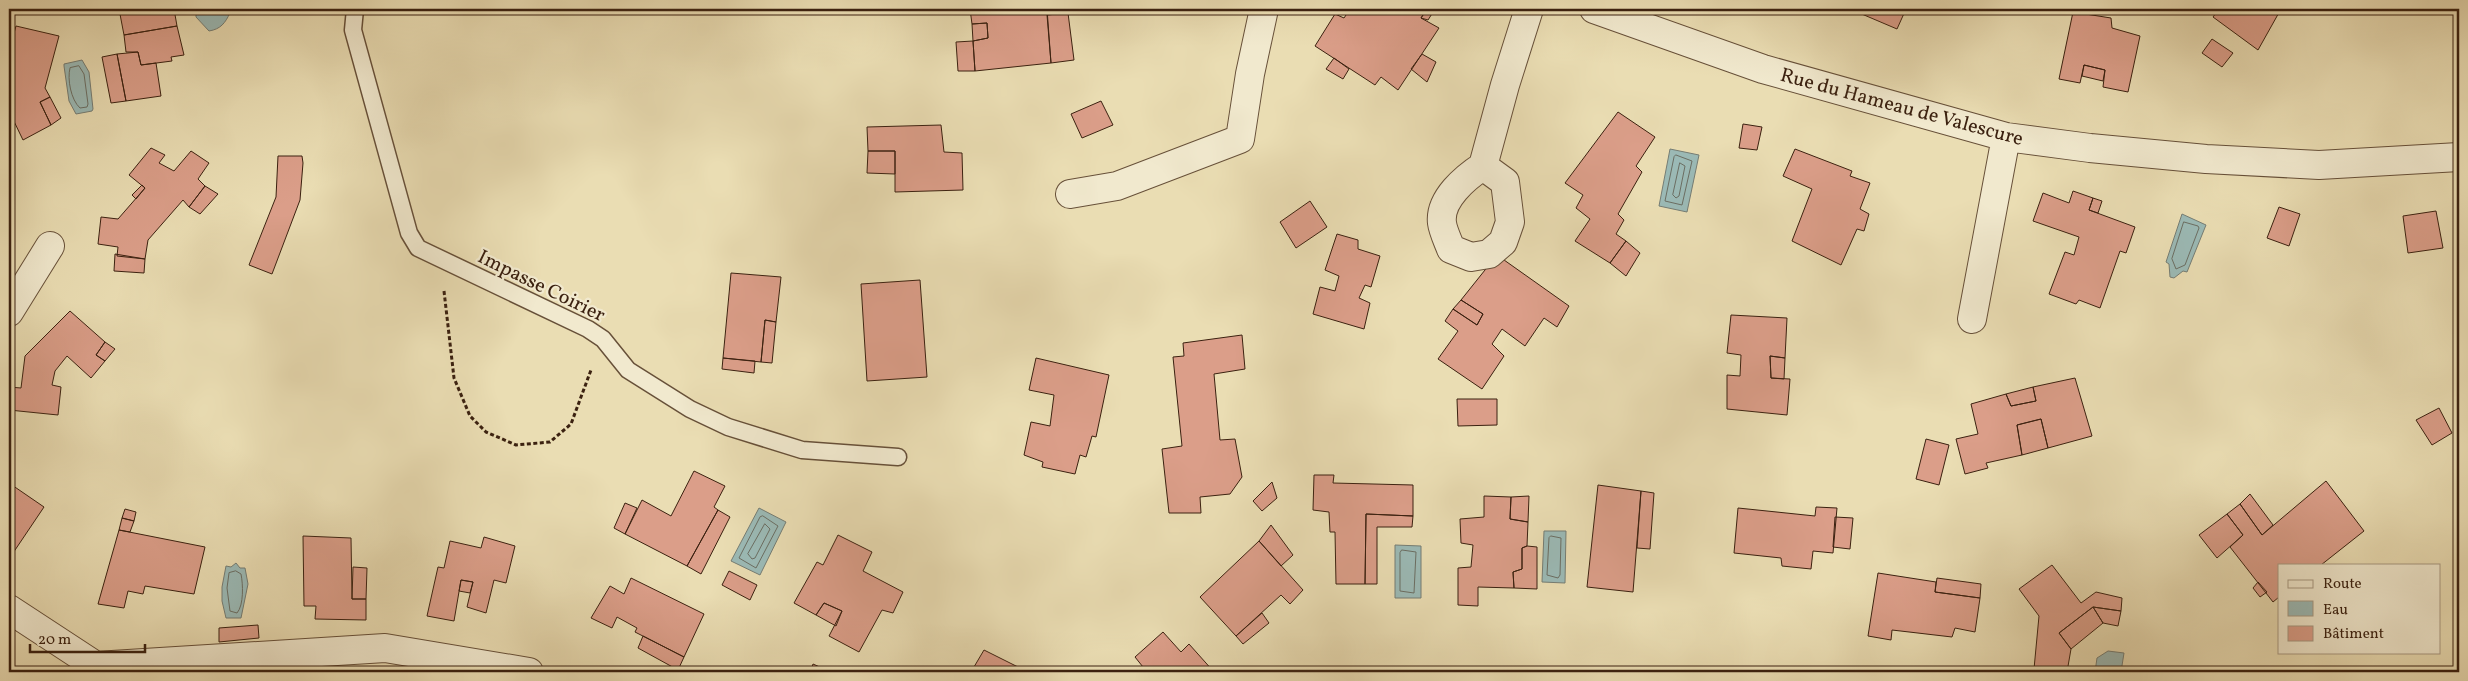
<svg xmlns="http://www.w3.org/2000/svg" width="2468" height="681" viewBox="0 0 2468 681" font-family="Vollkorn,serif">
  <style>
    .water { fill: #9bbab6; stroke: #757d74 }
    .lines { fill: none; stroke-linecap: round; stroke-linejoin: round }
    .shore { stroke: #6b6e63; stroke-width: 1 }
    .building { fill: #db9e89; stroke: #3b2110 }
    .lane-casing { stroke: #675039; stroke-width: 19 }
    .street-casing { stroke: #675039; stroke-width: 30 }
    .path { stroke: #3b2110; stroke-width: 3; stroke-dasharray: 4 2.5; stroke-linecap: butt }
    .lane { stroke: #f1e9ce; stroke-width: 16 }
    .street { stroke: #f1e9ce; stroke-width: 28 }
    .labels { text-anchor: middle; stroke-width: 4.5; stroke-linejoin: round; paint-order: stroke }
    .street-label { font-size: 20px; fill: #3b2110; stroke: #f1e9ce }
  </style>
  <rect width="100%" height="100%" fill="#eaddb3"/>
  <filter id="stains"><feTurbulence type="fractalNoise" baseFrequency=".004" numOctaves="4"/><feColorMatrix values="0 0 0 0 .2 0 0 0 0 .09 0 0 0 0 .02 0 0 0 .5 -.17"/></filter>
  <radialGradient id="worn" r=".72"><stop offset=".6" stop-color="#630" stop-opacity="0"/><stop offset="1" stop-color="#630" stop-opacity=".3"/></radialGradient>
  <path class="water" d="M196,9H229L230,13C225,23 221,29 209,31L196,17Z
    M82,60L89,72L93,109L92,111L76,114L69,101L64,66V64Z
    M1670,149L1699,155L1687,212L1659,206Z
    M2182,214L2206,225L2187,272L2183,271L2174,278L2170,277L2169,264L2166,262Z
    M759,508L786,522L760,575L731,561Z
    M1544,531H1566L1565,583L1542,582Z
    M1395,545L1421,546V598H1395Z
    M236,563L240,568H245L248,584L241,618H226L222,601V587L226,566L231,567Z
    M2108,651L2124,653L2121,672H2095L2097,658Z"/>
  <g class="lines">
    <path class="shore" d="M79,66L84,74L88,104L87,107L80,108C71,100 67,79 70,68Z
      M1676,155L1692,161L1682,205L1665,201L1674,157Z
      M1680,163L1685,166L1679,196L1676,198L1673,195Z
      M2184,222L2198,226L2199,228L2185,265L2176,269L2172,259Z
      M763,516L778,526L756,568L739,558L760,517Z
      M765,524L770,529L755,558L752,559L748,554Z
      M1551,536L1561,538L1560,575L1558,578L1547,575L1549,538Z
      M1402,550L1416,552L1414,593L1400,591V553Z
      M236,571L241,574C243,584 244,605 237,613L230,611L227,588L229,573Z"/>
  </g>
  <path class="building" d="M119,9H174L177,26L124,35Z
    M970,9H1047L1051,63L975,71L973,41L988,38L987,23L972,24Z
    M1350,9H1427L1421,18L1439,28L1398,90L1381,77L1375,85L1315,46L1335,14L1344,18Z
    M1427,9H1435L1428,20L1421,18Z
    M1850,9H1906L1897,29Z
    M2219,9H2281L2258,50L2213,17Z
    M2073,12L2111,18L2112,28L2140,36L2128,92L2103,87L2105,70L2084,65L2080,83L2059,79Z
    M1068,13L1074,60L1051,63L1047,15Z
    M987,23L988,38L973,41L972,24Z
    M16,26L59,36L45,88L50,97L40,102L51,125L23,140L9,111V51Z
    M177,26L184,55L171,57L172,61L141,65L138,52H126L124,35Z
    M2212,39L2233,53L2222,67L2202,53Z
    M973,41L975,71H958L956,42Z
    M138,52L141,65L156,63L161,96L126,101L117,54Z
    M117,54L126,101L111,103L102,57Z
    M1422,54L1436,62L1427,82L1411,69Z
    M1334,58L1349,69L1343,79L1326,69Z
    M2084,65L2105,70L2103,81L2082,76Z
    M50,97L61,118L51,125L40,102Z
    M1101,101L1113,125L1082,138L1071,114Z
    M1618,112L1655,137L1636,166L1642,172L1618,214L1624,220L1616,234L1626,241L1610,263L1575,241L1590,219L1576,208L1583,195L1565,183Z
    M1743,124L1762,127L1757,150L1739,148Z
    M941,125L944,152L962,153L963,190L895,192V151H868L867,127Z
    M151,148L165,155L159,163L174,171L191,151L209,163L198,179L205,186L189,207L183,200L148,240L145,259L117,256L118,247L98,244L101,217L118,219L145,188L129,175Z
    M1795,149L1852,171L1850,176L1870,183L1860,209L1869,214L1864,231L1857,229L1841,265L1792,241L1812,189L1783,176Z
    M868,151H895V174L867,173Z
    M278,156H302L303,163L300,200L272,274L249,265L276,197Z
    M142,185L145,188L136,199L132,195Z
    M205,186L218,194L200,214L189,207Z
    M2073,191L2093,198L2089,210L2135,227L2126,253L2120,251L2100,308L2079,300L2076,304L2049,294L2065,252L2074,255L2079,237L2033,221L2043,193L2069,203Z
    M2093,198L2102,201L2098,213L2089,210Z
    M1310,201L1327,227L1296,248L1280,222Z
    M2279,207L2300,214L2289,246L2267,238Z
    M2436,211L2443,248L2408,253L2403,216Z
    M1337,234L1358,240V249L1380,256L1371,287L1365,285L1359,298L1370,303L1364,329L1313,314L1320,287L1335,291L1339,276L1325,270Z
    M1626,241L1640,253L1626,276L1610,263Z
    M115,254L145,259L144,273L114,271Z
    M1497,255L1569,306L1557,327L1544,318L1525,346L1502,329L1492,344L1504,356L1482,389L1438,359L1458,331L1445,321L1453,309L1477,325L1483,314L1461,300Z
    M731,273L781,277L776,322L765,320L761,362L723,358Z
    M920,280L927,377L867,381L861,284Z
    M1461,300L1483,314L1477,325L1453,309Z
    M70,311L105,342L96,355L105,361L91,378L67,356L55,371L52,385L61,387L58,415L9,410V387L21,388L25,356Z
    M1731,315L1787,318L1785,358L1770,356L1771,378L1790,379L1787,415L1727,409V375L1740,376L1741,355L1727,353Z
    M765,320L776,322L772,363L761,362Z
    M1242,335L1245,369L1214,374L1220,440L1235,439L1242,477L1230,494L1200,497L1201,513H1169L1162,449L1182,446L1173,357L1184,356L1183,343Z
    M105,342L115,349L105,361L96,355Z
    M1770,356L1785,358L1784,379L1771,378Z
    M723,358L755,361L754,373L722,369Z
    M1036,358L1109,375L1096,437L1092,436L1086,457L1080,455L1075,474L1042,467L1043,462L1024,455L1031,422L1050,426L1054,395L1029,390Z
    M2075,378L2092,436L2048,448L2041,419L2017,425L2022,455L1986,463L1988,468L1965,474L1956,439L1978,434L1971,404L2006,394L2011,406L2036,401L2033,387Z
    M2033,387L2036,401L2011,406L2006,394Z
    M1457,399H1497V425L1458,426Z
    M2439,408L2452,433L2432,445L2416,420Z
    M2041,419L2048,448L2022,455L2017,425Z
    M1926,439L1949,445L1939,485L1916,479Z
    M694,471L725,486L714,507L718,510L687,566L625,534L642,500L671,516Z
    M1314,475H1334L1333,483L1413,485V516L1366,514L1365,584H1336L1335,532H1330L1329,512L1313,510Z
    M2326,481L2364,531L2321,565H2279V597L2273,602L2230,547L2243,535L2227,514L2240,504L2262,535Z
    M1272,482L1277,498L1262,511L1253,501Z
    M9,483L44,507L11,556L9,555Z
    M1598,485L1641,491L1633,592L1587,587Z
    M1641,491L1654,493L1650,549L1637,548Z
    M2250,494L2273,525L2262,535L2240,504Z
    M1484,496L1511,497L1510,519L1528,522L1527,546L1522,548V569L1513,572L1514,588L1478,587V606L1458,605V568L1471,567L1473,545L1461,543L1460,519L1484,517Z
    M1529,496L1528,522L1510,519L1511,497Z
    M625,503L637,508L625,534L614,528Z
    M1816,507L1837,508L1833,553L1813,551L1811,569L1782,566L1781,558L1734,553L1738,508L1815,516Z
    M125,509L136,512L134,521L122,518Z
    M718,510L730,517L701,574L687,566Z
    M1366,514L1413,516L1412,527H1377V584H1365Z
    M2227,514L2243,535L2217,558L2199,535Z
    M1835,517L1853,518L1850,549L1833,547Z
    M122,518L134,521L130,532L119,530Z
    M1271,525L1293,555L1281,566L1259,541Z
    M119,530L205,547L194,594L145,586L143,594L128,591L124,608L98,604Z
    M838,535L872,552L863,571L903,592L893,613L882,610L859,652L829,636L842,611L824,603L816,615L794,603L817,562L823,565Z
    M303,536L351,538L352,599H366V620L315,619L316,606H304Z
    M484,537L515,546L506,583L494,580L486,613L467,607L473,582L461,580L454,621L427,616L438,567L444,568L450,541L481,548Z
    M1259,541L1303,590L1290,604L1281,595L1236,636L1200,597Z
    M1527,546L1537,547V589L1514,588L1513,572L1522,569V548Z
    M2052,565L2081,603L2096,592L2122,598L2121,611L2093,607L2059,633L2071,649L2067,672L2034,669L2039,616L2019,589Z
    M353,567L367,568L366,599H352Z
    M729,571L757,585L750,600L722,585Z
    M1878,573L1936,582L1935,592L1980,598L1975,632L1955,628L1952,637L1892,630L1891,640L1868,636Z
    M631,578L704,614L684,657L635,632L637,628L617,617L612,628L591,618L610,586L624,594Z
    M1937,578L1981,584L1980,598L1935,592Z
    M461,580L473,582L470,593L459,591Z
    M2258,582L2267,592L2260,597L2253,588Z
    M824,603L842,611L836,626L816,615Z
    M2093,607L2103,623L2071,649L2059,633Z
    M2093,607L2121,611L2118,626L2103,623Z
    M1262,613L1269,623L1243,644L1236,636Z
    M258,625L259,638L219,642V628Z
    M1163,632L1181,652L1189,644L1214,672H1161L1156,667L1147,672L1135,657Z
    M643,636L684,657L678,670L638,648Z
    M984,650L1028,672H971Z
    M813,664L831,672H810Z"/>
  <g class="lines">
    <defs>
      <path id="lane" d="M355,9L353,30L409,233L418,248L588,329L603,339L628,370L690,409L728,427L802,450L898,457"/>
      <path id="street" d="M1594,9L1763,69L2006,137L2090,148L2206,159L2319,165L2459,157
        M1483,166L1505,182L1510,222L1503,242L1489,254L1471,257L1451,249C1448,241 1443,231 1442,223C1439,199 1466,177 1483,166L1505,85L1529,9
        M1070,194L1117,186L1240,139L1250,74L1264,9
        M9,312L50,246
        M1972,319L2006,137
        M9,609L96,666L385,648L529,672"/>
    </defs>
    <use href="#lane" class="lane-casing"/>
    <use href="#street" class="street-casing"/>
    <path class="path" d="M444,291L454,378L470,416L486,432L516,445L550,442L571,424L591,370"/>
    <use href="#lane" class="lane"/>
    <use href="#street" class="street"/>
  </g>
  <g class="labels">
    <g class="street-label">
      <text transform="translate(1902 106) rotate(15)" y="7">Rue du Hameau de Valescure</text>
      <text transform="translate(542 285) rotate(26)" y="7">Impasse Coirier</text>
    </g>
  </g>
  <rect width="2468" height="681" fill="none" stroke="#eaddb3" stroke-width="30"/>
  <rect x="10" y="10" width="2448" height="661" fill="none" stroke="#3b2110" stroke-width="2.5"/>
  <rect x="15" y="15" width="2438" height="651" fill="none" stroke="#3b2110"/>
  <rect x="2278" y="564" width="162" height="90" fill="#f1e9ce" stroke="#a89982"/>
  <rect x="2288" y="580" width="25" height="8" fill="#f1e9ce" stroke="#a89982"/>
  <text x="2323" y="588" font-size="15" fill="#3b2110">Route</text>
  <rect x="2288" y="601" width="25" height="15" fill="#9bbab6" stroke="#a89982"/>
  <text x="2323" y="614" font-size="15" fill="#3b2110">Eau</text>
  <rect x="2288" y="626" width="25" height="15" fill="#db9e89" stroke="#a89982"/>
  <text x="2323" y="638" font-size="15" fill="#3b2110">Bâtiment</text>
  <path d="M30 644v8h115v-8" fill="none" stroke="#3b2110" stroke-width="2.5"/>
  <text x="38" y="644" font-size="15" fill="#3b2110" stroke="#f1e9ce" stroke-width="4" paint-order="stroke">20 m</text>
  <rect width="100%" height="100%" filter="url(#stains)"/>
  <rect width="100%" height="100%" fill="url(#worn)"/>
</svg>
